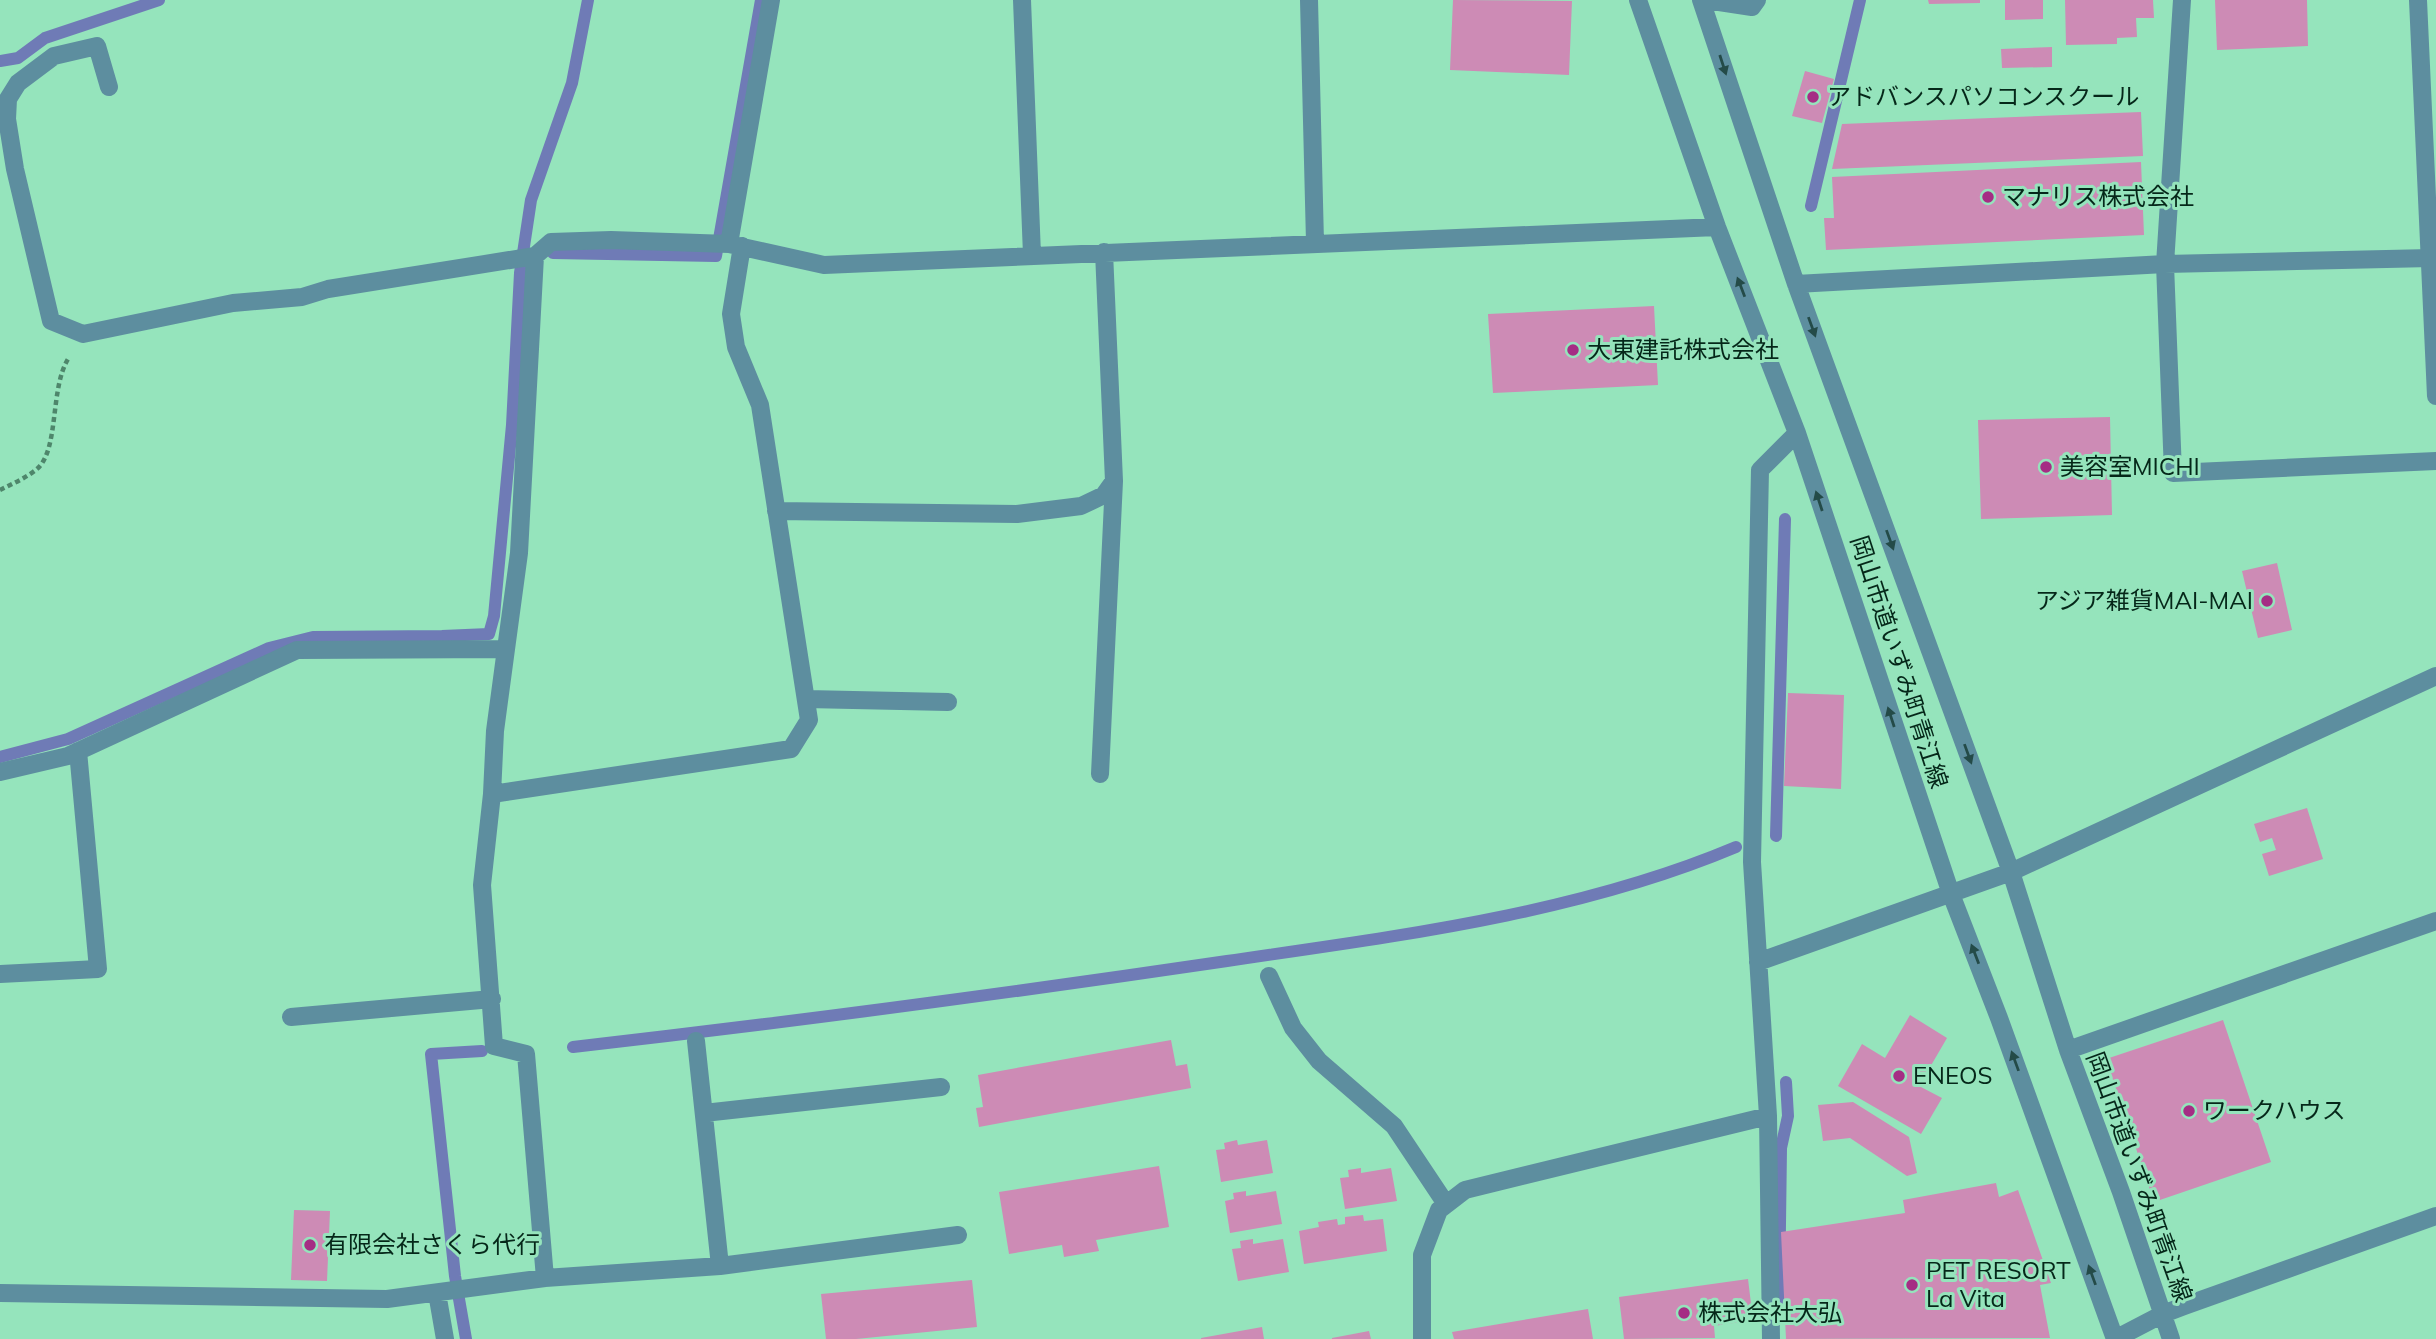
<svg xmlns="http://www.w3.org/2000/svg" width="2436" height="1339" viewBox="0 0 2436 1339" font-family="Mulish,'Noto Sans JP',sans-serif">
  <style>
    .lines { fill: none; stroke-linecap: round; stroke-linejoin: round }
    .stream { stroke: #6f7bb6; stroke-width: 12 }
    .building { fill: #cd8bb5 }
    .path { stroke: #4e866b; stroke-width: 4.5; stroke-dasharray: 5 3.5; stroke-linecap: butt }
    .minor { stroke: #5d8e9f; stroke-width: 18 }
    .oneway { fill: #244b48 }
    .poi-dot { fill: #a52d84; stroke: #95e4bc; stroke-width: 2.5 }
    .labels { text-anchor: middle; stroke-width: 6; stroke-linejoin: round; paint-order: stroke }
    .poi-label { font-size: 24px; fill: #052719; stroke: #95e4bc; text-anchor: start }
    .street-label { font-size: 24px; fill: #052719; stroke: #95e4bc }
  </style>
  <rect width="100%" height="100%" fill="#95e4bc"/>
  <g class="lines">
    <path class="stream" d="M0,61L18,58L45,38L159,0
      M1811,206L1860,0
      M553,253L716,256L761,0
      M0,757L68,739L269,648L313,637L442,636L489,634L494,616L512,425L520,273L531,200L572,83L588,0
      M1776,836L1785,519
      M573,1047C792,1022 1010,993 1227,961C1397,936 1577,914 1736,847
      M1779,1299L1781,1148L1788,1116L1786,1082
      M466,1339L455,1276L431,1054L482,1051"/>
  </g>
  <path class="building" d="M1453,0L1572,1L1569,75L1450,70Z
    M1928,0H1980V3L1929,4Z
    M2005,0H2043V19L2005,20Z
    M2065,0H2153L2154,18H2136L2137,37L2117,38V44L2066,45Z
    M2215,0H2307L2308,46L2217,50Z
    M2052,47V67L2002,68L2001,49Z
    M1805,71L1834,79L1822,123L1792,116Z
    M2141,112L2143,156L1832,169L1842,124Z
    M2141,162L2144,235L1826,250L1824,218H1834L1832,177Z
    M1654,306L1658,385L1493,393L1488,314Z
    M2110,417L2112,515L1981,519L1978,420Z
    M2277,563L2292,630L2258,638L2242,571Z
    M1788,693L1844,695L1841,789L1784,786Z
    M2307,808L2323,859L2269,876L2262,854L2276,850L2272,838L2260,842L2254,824Z
    M1910,1015L1947,1038L1919,1086L1942,1098L1921,1134L1838,1086L1862,1044L1885,1058Z
    M2223,1020L2271,1162L2154,1202L2106,1059Z
    M1171,1040L1176,1066L1187,1064L1191,1088L979,1127L976,1108L983,1107L978,1075Z
    M1853,1102L1909,1137L1917,1173L1907,1176L1850,1138L1823,1141L1818,1105Z
    M1237,1140L1238,1145L1267,1140L1273,1173L1221,1182L1216,1150L1225,1149L1224,1143Z
    M1159,1166L1169,1227L1096,1240L1099,1251L1064,1257L1062,1245L1009,1254L999,1192Z
    M1361,1168V1173L1391,1168L1397,1201L1345,1209L1340,1178L1349,1177L1348,1170Z
    M1996,1183L1999,1197L2018,1190L2051,1283L2040,1285L2050,1338L1786,1339L1781,1232L1905,1213L1903,1200Z
    M1246,1191V1196L1276,1191L1282,1224L1230,1233L1225,1201L1234,1199L1233,1193Z
    M294,1210L330,1211L327,1281L291,1280Z
    M1363,1215L1364,1221L1383,1219L1387,1251L1304,1264L1299,1231L1319,1227L1318,1222L1337,1219L1338,1225L1345,1224V1217Z
    M1253,1239V1244L1283,1239L1289,1272L1238,1281L1232,1249L1241,1248L1240,1241Z
    M1748,1279L1753,1320L1714,1326L1715,1338L1624,1339L1619,1297Z
    M972,1280L977,1327L856,1339H826L821,1294Z
    M1588,1309L1593,1339H1454L1452,1332Z
    M1262,1327L1264,1339H1201V1338Z
    M1369,1331L1371,1339H1332V1338Z"/>
  <g class="lines">
    <path class="path" d="M0,490C12,484 28,477 38,468C59,448 50,389 68,359"/>
    <path class="minor" d="M1022,0L1032,255
      M1309,0L1315,242
      M1638,0L1717,227L1797,433L1951,894L1999,1018L2115,1339
      M1701,0L1796,284L2011,872L2068,1050L2121,1192L2171,1339
      M1706,0L1752,7L1757,0
      M2182,0L2165,264L2173,473L2436,461
      M2418,0L2436,396
      M109,87L97,46L54,56L18,83L8,99L7,119L15,169L51,321L83,334L233,303L302,297L328,289L535,256
      M729,244L771,0
      M1796,284L2165,264L2431,258
      M776,511L1017,514L1081,506L1104,495L1114,481L1104,252
      M506,649L495,731L492,794L482,885L494,1046L526,1054L545,1278
      M806,699L948,702
      M0,772L68,756L297,650L506,649L519,553L535,256L551,242L611,240L729,244L824,265L1717,227
      M1100,774L1114,481
      M492,794L791,749L809,720L760,405L736,347L731,314L742,246
      M1758,962L2011,872L2436,676
      M0,974L98,969L78,751
      M1269,976L1293,1028L1319,1061L1394,1126L1446,1204
      M291,1017L492,999
      M696,1041L720,1266
      M2068,1050L2436,921
      M704,1113L941,1087
      M0,1293L387,1299L545,1278L720,1266L958,1235
      M437,1293L445,1339
      M1422,1339V1255L1439,1210L1465,1190L1768,1116
      M1771,1339L1768,1116L1752,862L1760,470L1797,433
      M2115,1339L2163,1314L2184,1306L2436,1216"/>
  </g>
  <defs><path id="oneway-solid" d="M-6-.8H1V-3.2L6.5 0L1 3.2V.8H-6Z" transform="scale(1.75)"/></defs>
  <g class="oneway">
    <use href="#oneway-solid" transform="translate(1723 65) rotate(72)"/>
    <use href="#oneway-solid" transform="translate(1741 287) rotate(-111)"/>
    <use href="#oneway-solid" transform="translate(1812 327) rotate(70)"/>
    <use href="#oneway-solid" transform="translate(1819 501) rotate(-108)"/>
    <use href="#oneway-solid" transform="translate(1890 540) rotate(70)"/>
    <use href="#oneway-solid" transform="translate(1891 717) rotate(-108)"/>
    <use href="#oneway-solid" transform="translate(1968 754) rotate(70)"/>
    <use href="#oneway-solid" transform="translate(1975 954) rotate(-111)"/>
    <use href="#oneway-solid" transform="translate(2015 1061) rotate(-110)"/>
    <use href="#oneway-solid" transform="translate(2092 1275) rotate(-110)"/>
  </g>
  <g class="poi-dot">
    <circle cx="1813" cy="97" r="7"/>
    <circle cx="1988" cy="197" r="7"/>
    <circle cx="1573" cy="350" r="7"/>
    <circle cx="2046" cy="467" r="7"/>
    <circle cx="2267" cy="601" r="7"/>
    <circle cx="1899" cy="1076" r="7"/>
    <circle cx="2189" cy="1111" r="7"/>
    <circle cx="310" cy="1245" r="7"/>
    <circle cx="1912" cy="1285" r="7"/>
    <circle cx="1684" cy="1313" r="7"/>
  </g>
  <g class="labels">
    <g class="poi-label">
      <text x="1827" y="105">アドバンスパソコンスクール</text>
      <text x="2002" y="205">マナリス株式会社</text>
      <text x="1587" y="358">大東建託株式会社</text>
      <text x="2060" y="475">美容室MICHI</text>
      <text x="2253" y="609" text-anchor="end">アジア雑貨MAI-MAI</text>
      <text x="1913" y="1084">ENEOS</text>
      <text x="2203" y="1119">ワークハウス</text>
      <text x="324" y="1253">有限会社さくら代行</text>
      <text x="1926" y="1279">PET RESORT<tspan x="1926" dy="28">La Vita</tspan></text>
      <text x="1698" y="1321">株式会社大弘</text>
    </g>
    <g class="street-label">
      <text transform="translate(1899 662) rotate(72)" y="8">岡山市道いずみ町青江線</text>
      <text transform="translate(2139 1177) rotate(70)" y="8">岡山市道いずみ町青江線</text>
    </g>
  </g>
</svg>
